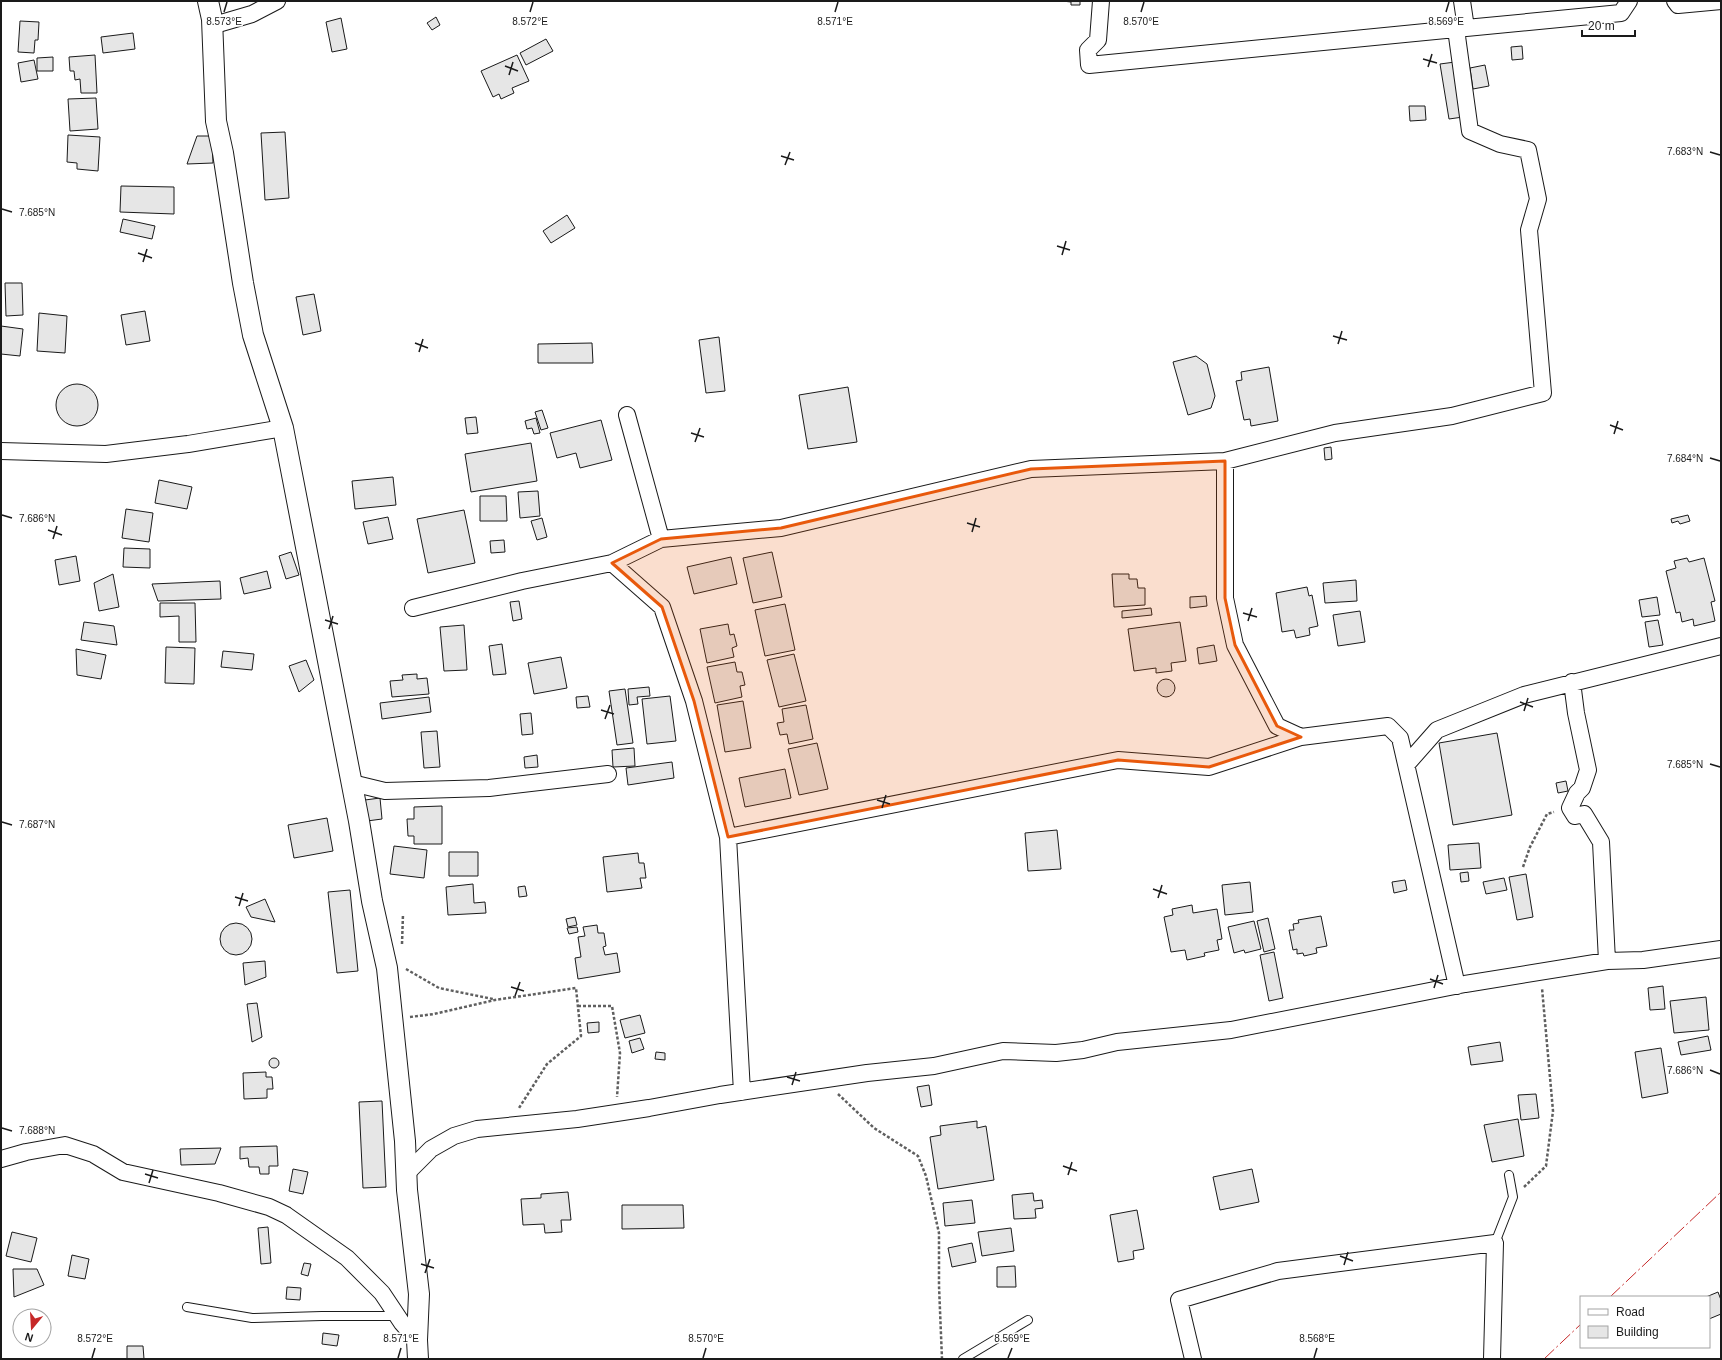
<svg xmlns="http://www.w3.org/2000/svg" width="1722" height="1360" viewBox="0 0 1722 1360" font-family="Arial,sans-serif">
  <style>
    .building { fill: #e6e6e6; stroke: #1a1a1a }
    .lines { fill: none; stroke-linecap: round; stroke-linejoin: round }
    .service-casing { stroke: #1a1a1a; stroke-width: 10 }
    .minor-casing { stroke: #1a1a1a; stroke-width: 18 }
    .tertiary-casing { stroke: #1a1a1a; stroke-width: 22 }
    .path { stroke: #5f5f5f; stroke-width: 2.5; stroke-dasharray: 3 2; stroke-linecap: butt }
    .service { stroke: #fff; stroke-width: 8 }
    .minor { stroke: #fff; stroke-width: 16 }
    .tertiary { stroke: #fff; stroke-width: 20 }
    .power { stroke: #c62828; stroke-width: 1; stroke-dasharray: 14 3 2 3; stroke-linecap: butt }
    .marked { fill: #e8590c; fill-opacity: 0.2; stroke: #e8590c; stroke-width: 3; stroke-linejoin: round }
    .ticks { fill: none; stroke: #1a1a1a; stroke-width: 1.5 }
    .ticks-label { font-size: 10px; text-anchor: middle; fill: #1a1a1a; stroke: #fff; stroke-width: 3; stroke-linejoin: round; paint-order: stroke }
  </style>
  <rect width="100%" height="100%" fill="#fff"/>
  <path class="building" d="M1062,1H1080V5H1071V2Z
    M436,17L440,25L432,30L427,23Z
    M341,18L347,49L332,52L326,22Z
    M20,21L39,22L38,40H35L34,53L18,52Z
    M133,33L135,49L103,53L101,37Z
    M546,39L553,51L526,65L520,53Z
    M1522,46L1523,59L1512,60L1511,47Z
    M95,55L97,93H81L80,79L75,80L74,71H70L69,57Z
    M517,55L529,81L512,88L514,93L501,99L499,94L493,97L481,71Z
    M53,57V71H37V58Z
    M34,60L38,79L21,82L18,63Z
    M1455,62L1463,117L1449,119L1440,64Z
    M1485,65L1489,86L1473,89L1470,68Z
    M96,98L98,129L70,131L68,99Z
    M1409,106H1425L1426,120L1410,121Z
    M285,132L289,198L265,200L261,133Z
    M68,135L100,137L98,171L77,169V163L67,162Z
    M197,136H212L213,163L187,164Z
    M121,186L174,187V214L120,212Z
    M567,215L575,228L551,243L543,231Z
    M123,219L155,226L152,239L120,232Z
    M5,283H22L23,315L6,316Z
    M314,294L321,331L303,335L296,297Z
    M145,311L150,341L126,345L121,315Z
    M39,313L67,316L65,353L37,351Z
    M1,326L23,329L20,356L1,354Z
    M719,337L725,391L706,393L699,340Z
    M592,343L593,363H538V344Z
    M1196,356L1207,364L1215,396L1211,408L1188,415L1173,362Z
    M1269,367L1278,421L1251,426L1250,419L1244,420L1236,381L1242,380L1241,372Z
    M56 405a21 21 0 1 1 42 0a21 21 0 1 1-42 0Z
    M848,387L857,442L808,449L799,395Z
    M542,410L548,428L541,430L535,412Z
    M476,417L478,433L467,434L465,418Z
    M536,418L540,433L534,434L532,428L527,429L525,421Z
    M601,420L612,460L580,468L576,453L557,458L550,433Z
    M531,443L537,481L471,492L465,454Z
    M1331,447L1332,459L1325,460L1324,448Z
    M393,477L396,505L355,509L352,481Z
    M159,480L192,487L187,509L155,503Z
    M538,491L540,516L520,518L518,492Z
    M480,496H506L507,521H480Z
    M126,509L153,513L149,542L122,538Z
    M464,510L475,563L428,573L417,519Z
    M1688,515L1690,521L1680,524L1678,521L1672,523L1671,519Z
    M388,517L393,539L368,544L363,522Z
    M542,518L547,537L537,540L531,521Z
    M504,540L505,552L491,553L490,541Z
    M124,548L150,549V568L123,567Z
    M291,552L299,575L286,579L279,556Z
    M772,552L782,597L753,603L743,558Z
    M76,556L80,581L59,585L55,560Z
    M731,557L737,584L694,594L687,567Z
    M1687,558L1689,562L1704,558L1715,601L1711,602L1715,621L1694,626L1693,619L1682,622L1680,612L1676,613L1666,571L1676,568L1674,561Z
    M267,571L271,588L244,594L240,578Z
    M113,574L119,607L99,611L94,583Z
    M1112,574H1129V579H1137L1138,588H1145V605L1114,607Z
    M1356,580L1357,601L1325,603L1323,583Z
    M220,581L221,599L158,601L152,584Z
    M1307,587L1309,596L1312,595L1318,626L1309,628L1310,635L1296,638L1294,630L1282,632L1276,593Z
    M1206,596L1207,606L1190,608V597Z
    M1657,597L1660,615L1642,617L1639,600Z
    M519,601L522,619L513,621L510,602Z
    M160,603H195L196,642H179V616L160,617Z
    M785,604L795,650L765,656L755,610Z
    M1151,608L1152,615L1122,618V611Z
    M1360,611L1365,642L1338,646L1333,615Z
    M1658,620L1663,645L1649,647L1645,622Z
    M84,622L114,626L117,645L81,640Z
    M1180,622L1186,661L1171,663L1172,671L1156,673V668L1134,671L1128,629Z
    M728,624L730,635L734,634L737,646L732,648L734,657L707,663L700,629Z
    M464,625L467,670L444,671L440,627Z
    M502,644L506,674L493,675L489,646Z
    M1214,645L1217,661L1199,664L1197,648Z
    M166,647L195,648L194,684L165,683Z
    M76,649L106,655L101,679L77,675Z
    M223,651L254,654L252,670L221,667Z
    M794,654L806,701L779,707L767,660Z
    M561,657L567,688L534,694L528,663Z
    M306,660L314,680L299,692L289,666Z
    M735,662L737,672H742L745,685L740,686L742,697L715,703L707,667Z
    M417,674V679L427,678L429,694L392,697L390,681L403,680L402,675Z
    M1157 688a9 9 0 1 1 18 0a9 9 0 1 1-18 0Z
    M649,687L650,696L637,697L638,704L629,705L628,689Z
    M625,689L633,743L617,745L609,691Z
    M588,696L590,707L577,708L576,697Z
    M670,696L676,741L647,744L642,699Z
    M429,697L431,712L382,719L380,703Z
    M743,701L751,748L725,752L717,705Z
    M806,705L813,739L789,744L787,734L780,735L777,723L784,722L782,709Z
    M531,713L533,734L522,735L520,714Z
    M437,731L440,767L424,768L421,732Z
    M1497,733L1512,815L1453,825L1439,743Z
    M817,743L828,789L799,795L788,749Z
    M634,748L635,766L613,767L612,750Z
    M537,755L538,767L525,768L524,757Z
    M672,762L674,778L628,785L626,768Z
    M785,769L791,798L745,807L739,778Z
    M1566,781L1568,791L1558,793L1556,783Z
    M380,798L382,819L367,821L365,800Z
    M442,806V844H414V836H408L407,819H414V807Z
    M327,818L333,851L294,858L288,825Z
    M1057,830L1061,869L1028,871L1025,833Z
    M1479,843L1481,868L1450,870L1448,845Z
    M394,846L427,850L424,878L390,874Z
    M449,852H478V876H449Z
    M638,853L639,863H644L646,878H640L642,888L607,892L603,857Z
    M1468,872L1469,881L1461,882L1460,873Z
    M1526,874L1533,917L1517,920L1509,877Z
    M1504,878L1507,890L1486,894L1483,882Z
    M1405,880L1407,890L1394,893L1392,882Z
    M1250,882L1253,912L1225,915L1222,885Z
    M473,884L474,903L485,902L486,913L448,915L446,887Z
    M525,886L527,896L519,897L518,887Z
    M350,890L358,971L337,973L328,892Z
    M265,899L275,922L251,917L246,907Z
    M1192,905L1193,913L1217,909L1222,939L1217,940L1219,950L1204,953L1205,956L1187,960L1185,950L1171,952L1164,917L1173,915L1172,909Z
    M1321,916L1327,946L1316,948L1317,953L1304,956L1303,953L1297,954V949L1293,950L1289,930H1294L1293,924L1299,923L1298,920Z
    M575,917L577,925L568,927L566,919Z
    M1268,918L1275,949L1264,952L1257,921Z
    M1254,921L1261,949L1245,953L1244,950L1234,953L1228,927Z
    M220 939a16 16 0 1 1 32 0a16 16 0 1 1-32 0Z
    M597,925L598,933H604L606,946L603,947L605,955L617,953L620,972L578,979L575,958L581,957L578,937L585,936L583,927Z
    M577,927L578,932L569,934L567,928Z
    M1274,952L1283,998L1269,1001L1260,955Z
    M265,961L266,977L245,985L243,963Z
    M1663,986L1665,1009L1650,1010L1648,988Z
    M1706,997L1709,1030L1674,1033L1670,1001Z
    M257,1003L262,1037L252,1042L247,1004Z
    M640,1015L645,1033L625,1038L620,1020Z
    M599,1022V1032L588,1033L587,1023Z
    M1708,1036L1711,1050L1681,1055L1678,1042Z
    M640,1038L644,1049L632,1053L629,1041Z
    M1500,1042L1503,1061L1471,1065L1468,1047Z
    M1661,1048L1668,1093L1642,1098L1635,1052Z
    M656,1052L665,1053V1060L655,1059Z
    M269 1063a5 5 0 1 1 10 0a5 5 0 1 1-10 0Z
    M266,1072V1077H272L273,1089H267V1098L244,1099L243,1073Z
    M929,1085L932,1105L921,1107L917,1087Z
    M1536,1094L1539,1118L1521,1120L1518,1095Z
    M382,1101L386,1187L363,1188L359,1102Z
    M1518,1119L1524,1156L1492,1162L1484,1125Z
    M977,1121V1128L986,1126L994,1180L938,1189L930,1137L941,1135L940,1126Z
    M277,1146L278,1166H269V1174H260L259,1167H249L248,1158L240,1159V1147Z
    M221,1148L215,1164L181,1165L180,1149Z
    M293,1169L308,1172L303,1194L289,1191Z
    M1252,1169L1259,1202L1220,1210L1213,1177Z
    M568,1192L571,1220H561L562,1232L545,1233L544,1224L523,1225L521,1199L541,1198V1194Z
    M1033,1193L1034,1201L1042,1200L1043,1208L1035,1209L1036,1218L1014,1219L1012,1195Z
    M972,1200L975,1223L945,1226L943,1203Z
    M622,1205H683L684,1228L622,1229Z
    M1137,1210L1144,1249L1133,1251L1134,1259L1118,1262L1110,1215Z
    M268,1227L271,1263L261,1264L258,1228Z
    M1011,1228L1014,1251L982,1256L978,1232Z
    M12,1232L37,1238L31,1262L6,1256Z
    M972,1243L976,1262L952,1267L948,1248Z
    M72,1255L89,1259L85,1279L68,1276Z
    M304,1263L311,1264L308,1276L301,1274Z
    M1015,1266L1016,1287H997V1267Z
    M13,1269H37L44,1285L14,1297Z
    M287,1287L301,1288L300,1300L286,1299Z
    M1718,1292L1721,1300V1314L1709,1319V1297H1706Z
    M323,1333L339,1335L337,1346L322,1344Z
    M127,1346H143L144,1359H127Z"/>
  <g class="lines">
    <defs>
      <path id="service" d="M1495,1243L1513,1197L1509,1175
        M187,1307L252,1318L322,1316H397
        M963,1359L1028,1320"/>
      <path id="minor" d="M1101,1L1098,40L1088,50L1089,65L1466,28L1462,1
        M1675,1L1678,5L1721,1
        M211,26L252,14L277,1
        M1466,28L1621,13L1629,1
        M1456,29L1470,131L1500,144L1528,150L1538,199L1529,230L1543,393L1452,416L1335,433L1225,461V598L1235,645L1277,726L1301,737L1388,726L1400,738L1457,986
        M627,415L661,539
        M1,451L106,454L188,444L283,428
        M612,563L661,539L781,528L1031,469L1225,461
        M413,608L522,581L612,563L662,607L694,701L728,837
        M1572,682L1576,713L1588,770L1582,788L1577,793L1570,808L1575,816L1584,814L1601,842L1607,961
        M1407,764L1437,730L1524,695L1721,646
        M352,783L385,791L489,788L608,774
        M742,1092L728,837L1118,760L1209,767L1301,737
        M1,1159L26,1152L65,1145L93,1154L123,1172L219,1193L269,1207L286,1215L347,1258L382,1293L402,1323L417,1340
        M406,1174L431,1149L454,1136L477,1129L577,1119L649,1108L720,1095L867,1073L934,1066L1003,1051L1056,1053L1083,1050L1117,1042L1231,1030L1465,984L1607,961L1643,960L1721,949
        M1193,1359L1179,1300L1278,1271L1495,1243L1492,1359"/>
      <path id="tertiary" d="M208,1L212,19L216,121L223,153L243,283L253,335L283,428L359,821L372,901L387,968L405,1141L407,1190L419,1294L417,1340L418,1359"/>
    </defs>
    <use href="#service" class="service-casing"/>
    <use href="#minor" class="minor-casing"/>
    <use href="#tertiary" class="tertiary-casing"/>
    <path class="path" d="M1523,867L1530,847L1547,814L1554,812
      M402,944L403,914
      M406,969L439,988L493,999
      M578,1006H612L620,1053L617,1097
      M410,1017L434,1014L495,1000L576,988L581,1036L547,1064L519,1108
      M838,1094L874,1128L918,1156L926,1176L939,1233V1286L942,1359
      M1524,1187L1546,1166L1553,1111L1542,988"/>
    <use href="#service" class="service"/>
    <use href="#minor" class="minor"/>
    <use href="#tertiary" class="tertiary"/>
    <path class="power" d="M1610,1297L1721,1192
      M1544,1359L1581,1324"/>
  </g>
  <path class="marked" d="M1225,461V598L1235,645L1277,726L1301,737L1209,767L1118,760L728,837L694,701L662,607L612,563L661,539L781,528L1031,469Z"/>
  <path class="ticks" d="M224,12L227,2M530,12L533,2M835,12L838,2M1141,12L1144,2M1446,12L1449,2M1423,59L1437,63M505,66L518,71M1428,67L1432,54M509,75L513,62M1710,152L1720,155M781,156L794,160M785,165L790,152M2,209L12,212M1057,246L1070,250M138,253L152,258M1062,255L1066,241M143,262L147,249M1333,336L1347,340M415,343L428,348M1338,344L1342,331M419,352L423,339M1610,425L1623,430M691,433L704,437M1614,434L1618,421M695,442L700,428M1710,458L1720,461M2,515L12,518M967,523L980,527M48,530L62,535M972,532L976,518M53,539L57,526M1243,613L1257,617M325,620L338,624M1248,621L1252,608M329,629L333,616M1520,702L1533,707M601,710L614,714M1524,711L1528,698M605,719L610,705M1710,764L1720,767M877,800L890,804M882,808L886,795M2,822L12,825M1153,889L1167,894M235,897L248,901M1158,898L1162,885M239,906L243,893M1430,979L1443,984M511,987L524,991M1434,988L1438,975M515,996L520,982M1710,1070L1720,1074M787,1077L800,1081M792,1085L796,1072M2,1128L12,1131M1063,1166L1077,1171M145,1174L158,1178M1068,1175L1072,1162M149,1183L153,1170M1340,1256L1353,1261M421,1264L434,1268M1344,1265L1348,1252M425,1273L430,1259M92,1358L95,1348M398,1358L401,1348M703,1358L706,1348M1008,1358L1012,1348M1314,1358L1317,1348"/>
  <g class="ticks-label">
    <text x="224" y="25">8.573°E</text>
    <text x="530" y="25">8.572°E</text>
    <text x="835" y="25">8.571°E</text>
    <text x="1141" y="25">8.570°E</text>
    <text x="1446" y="25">8.569°E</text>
    <text x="1685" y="155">7.683°N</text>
    <text x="37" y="216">7.685°N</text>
    <text x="1685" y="462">7.684°N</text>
    <text x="37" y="522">7.686°N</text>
    <text x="1685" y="768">7.685°N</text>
    <text x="37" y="828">7.687°N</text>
    <text x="1685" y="1074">7.686°N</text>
    <text x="37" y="1134">7.688°N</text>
    <text x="95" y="1342">8.572°E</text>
    <text x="401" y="1342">8.571°E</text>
    <text x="706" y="1342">8.570°E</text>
    <text x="1012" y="1342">8.569°E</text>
    <text x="1317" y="1342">8.568°E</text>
  </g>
  <rect width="1722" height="1360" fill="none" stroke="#1a1a1a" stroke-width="4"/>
  <rect x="1580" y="1296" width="130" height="52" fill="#ffffff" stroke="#a3a3a3"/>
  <rect x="1588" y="1309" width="20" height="6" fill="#ffffff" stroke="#a3a3a3"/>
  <text x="1616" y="1316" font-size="12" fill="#1a1a1a">Road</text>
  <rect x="1588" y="1326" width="20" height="12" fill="#e6e6e6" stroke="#a3a3a3"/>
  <text x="1616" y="1336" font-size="12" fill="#1a1a1a">Building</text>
  <g transform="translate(32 1328) rotate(198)"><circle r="19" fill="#ffffff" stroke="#a3a3a3"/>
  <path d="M0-3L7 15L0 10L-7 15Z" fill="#c62828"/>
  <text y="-6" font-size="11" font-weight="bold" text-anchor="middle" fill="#1a1a1a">N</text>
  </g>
  <path d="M1582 30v6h53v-6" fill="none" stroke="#1a1a1a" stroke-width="2"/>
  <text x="1588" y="30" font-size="12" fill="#1a1a1a" stroke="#ffffff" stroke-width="3" paint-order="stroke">20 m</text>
</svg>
